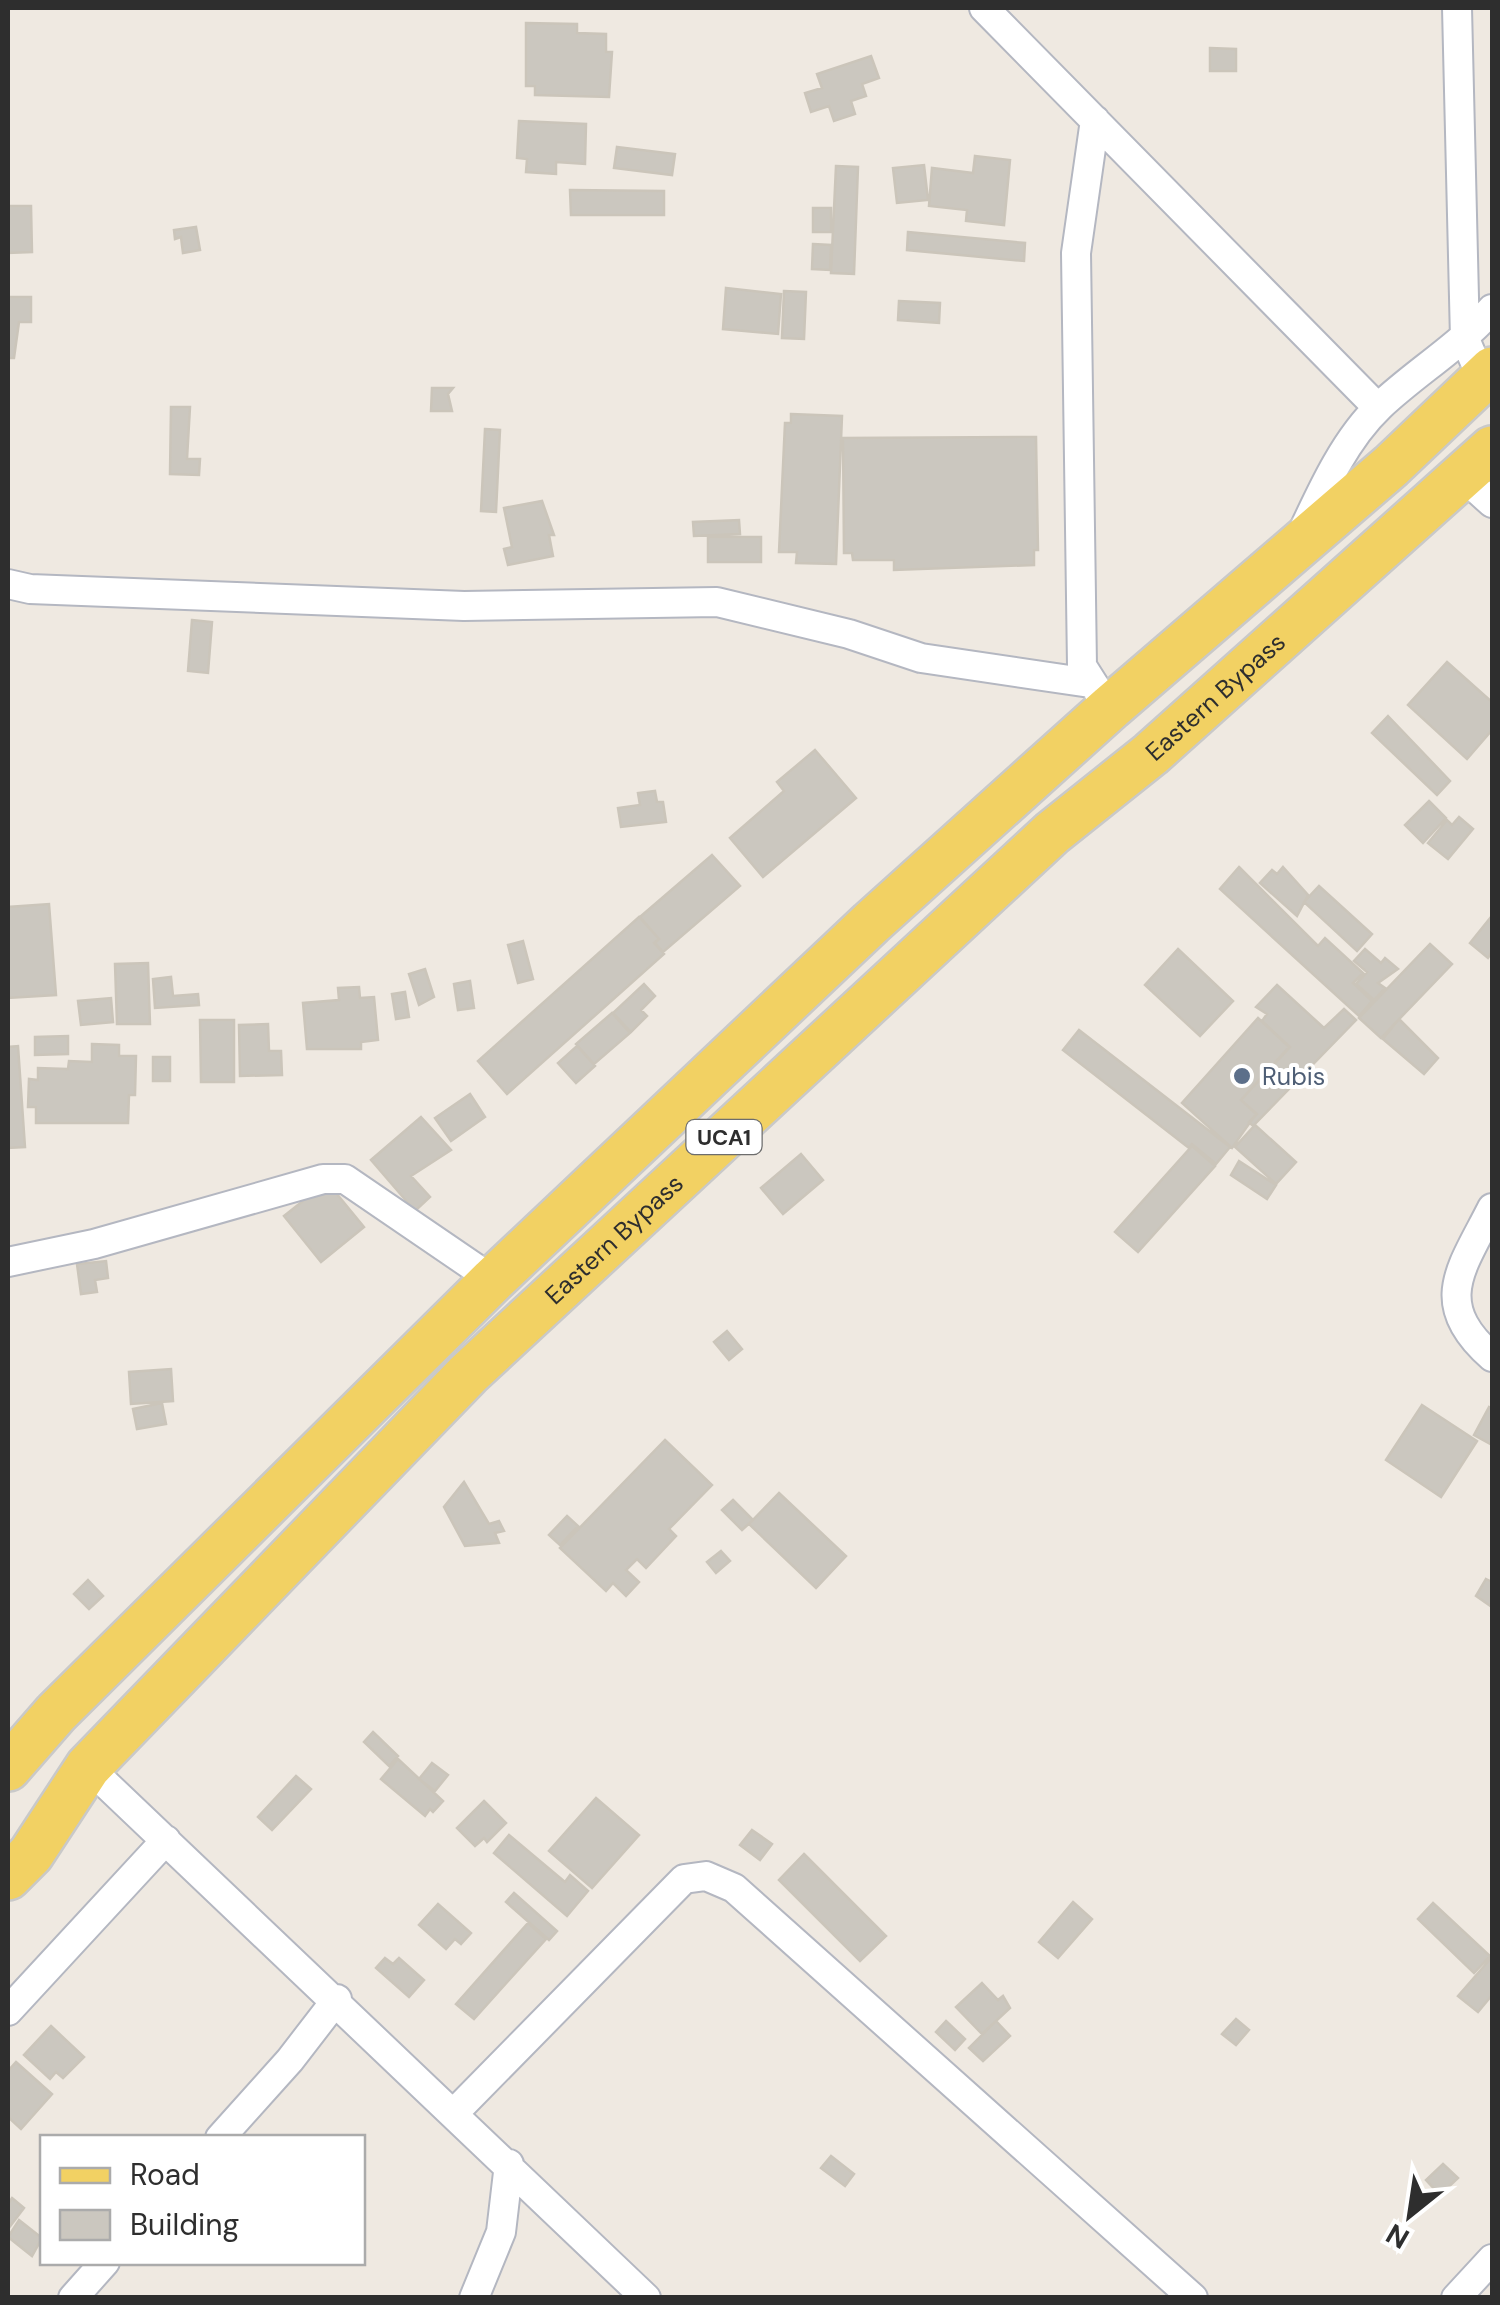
<svg xmlns="http://www.w3.org/2000/svg" width="1500" height="2305" viewBox="0 0 1500 2305" font-family="'DM Sans',sans-serif">
  <style>
    .building { fill: #cbc7bf; stroke: #cbc5ba; stroke-width: 2.5 }
    .lines { fill: none; stroke-linecap: round; stroke-linejoin: round }
    .minor-casing { stroke: #b4b7c1; stroke-width: 32 }
    .primary-casing { stroke: #c9c9c9; stroke-width: 50 }
    .minor { stroke: #fff; stroke-width: 28 }
    .primary { stroke: #f2d163; stroke-width: 45 }
    .service-dot { fill: #5c6f8a; stroke: #fff; stroke-width: 4 }
    .labels { text-anchor: middle; stroke-width: 8; stroke-linejoin: round; paint-order: stroke }
    .shield { fill: #fff; stroke: #6d6d6d; stroke-width: 2.5 }
    .shield-label { font-size: 22px; font-weight: bold; fill: #2e2e2e }
    .street-label { font-size: 25px; fill: #2e2e2e; stroke: #fff }
    .service-label { font-size: 25px; fill: #4e5e75; stroke: #fff; text-anchor: start }
  </style>
  <rect width="100%" height="100%" fill="#efe9e1"/>
  <path class="building" d="M526,23L577,24V33L606,34V52H612L609,97L535,95V86H526Z
    M1210,48L1236,49V71H1210Z
    M871,56L879,78L862,84L866,96L851,101L855,114L834,121L829,106L811,112L805,93L822,88L817,74Z
    M519,121L586,124L585,164L556,162V174L526,172L527,159L517,158Z
    M617,147L675,154L672,175L614,168Z
    M975,156L1010,160L1004,225L966,221L967,210L929,206L932,168L973,173Z
    M924,165L928,200L897,203L893,168Z
    M836,166L858,167L854,274L831,273Z
    M570,190L664,191V215H571Z
    M8,206H31L32,252L8,253Z
    M813,208H831V232H813Z
    M196,227L200,250L183,253L181,237L175,239L174,230Z
    M908,232L1025,243L1024,261L907,250Z
    M813,244L831,245L830,270L812,269Z
    M726,288L781,294L778,334L723,329Z
    M784,291L806,292L804,339L782,338Z
    M8,297H31V322H19L14,358H8Z
    M899,301L940,303L939,323L898,320Z
    M432,388H453L448,394L452,411H431Z
    M171,407H190L187,459H200L199,475L170,474Z
    M791,414L842,416L836,564L796,563L797,552H779L785,423H791Z
    M485,429L500,430L496,512L481,511Z
    M1036,437L1038,550H1034V565L894,570V560H853L852,553H844L843,438Z
    M542,501L554,535H549L553,556L508,565L504,549L512,547L504,508Z
    M739,520L740,534L694,536L693,522Z
    M708,537H761V562H708Z
    M192,620L212,622L208,673L188,671Z
    M1447,662L1492,702V730L1467,759L1408,705Z
    M1388,716L1450,781L1437,795L1372,733Z
    M815,750L856,798L763,877L730,838L784,791L777,782Z
    M655,791L657,802H663L666,822L621,827L618,808L640,805L638,793Z
    M1429,801L1446,818L1423,843L1405,825Z
    M1459,817L1473,829L1448,859L1428,843L1447,820L1452,825Z
    M712,855L740,886L663,952L655,943L659,939L640,917Z
    M1239,867L1318,946L1325,938L1363,973L1353,983L1372,1001L1359,1016L1220,889Z
    M1283,867L1308,895L1297,916L1260,883L1272,870L1277,874Z
    M1319,886L1372,934L1357,951L1304,902Z
    M49,904L56,995L8,998V907Z
    M639,917L659,939L654,943L664,954L507,1094L478,1061Z
    M1491,917L1492,952L1488,958L1470,943Z
    M523,941L533,979L518,983L508,945Z
    M1430,944L1452,964L1381,1038L1359,1018Z
    M1178,949L1233,1001L1200,1036L1145,985Z
    M1365,949L1381,963L1385,958L1398,969L1378,983L1385,988L1374,1000L1356,984L1367,972L1354,961Z
    M148,963L150,1024H117L115,964Z
    M425,969L434,997L419,1005L409,974Z
    M171,977L173,996L198,994L199,1005L155,1008L153,979Z
    M470,981L474,1008L458,1010L454,984Z
    M644,984L655,996L641,1010L647,1016L631,1032L613,1013Z
    M1277,985L1324,1028L1344,1009L1356,1020L1253,1126L1249,1122L1257,1114L1241,1100L1290,1047L1262,1021L1267,1014L1256,1007Z
    M359,987L360,998L374,997L378,1040L361,1042V1049H307L303,1003L339,1000L338,988Z
    M405,992L409,1017L396,1019L392,994Z
    M111,998L113,1022L81,1025L78,1001Z
    M612,1013L630,1033L594,1064L576,1044Z
    M1258,1018L1289,1047L1241,1100L1256,1114L1232,1148L1182,1103Z
    M1399,1019L1438,1058L1424,1074L1383,1039Z
    M200,1020H234V1082H201Z
    M268,1024L269,1051H281L282,1075L240,1076L239,1025Z
    M1079,1030L1230,1147L1216,1164L1192,1144L1189,1148L1063,1050Z
    M68,1036V1054L35,1055V1037Z
    M92,1044L119,1045V1056H136L135,1095H129L128,1123H36V1107H28L29,1079L38,1080V1068L68,1069L69,1061L92,1062Z
    M18,1046L25,1147L8,1148V1047Z
    M577,1046L595,1066L576,1083L558,1063Z
    M153,1057H170V1081H153Z
    M470,1094L485,1117L451,1141L435,1118Z
    M421,1117L451,1150L411,1176L430,1197L415,1211L371,1160Z
    M1255,1125L1296,1162L1276,1184L1235,1147Z
    M1192,1146L1215,1166L1138,1252L1115,1232Z
    M801,1154L823,1180L783,1214L761,1188Z
    M1239,1161L1276,1185L1267,1199L1231,1175Z
    M327,1182L364,1227L321,1262L284,1216Z
    M106,1261L108,1278L95,1280L97,1292L81,1294L77,1264Z
    M727,1331L742,1349L729,1360L714,1342Z
    M171,1369L173,1401L131,1404L129,1372Z
    M162,1403L166,1424L137,1429L133,1409Z
    M1422,1405L1477,1441L1441,1497L1386,1460Z
    M1489,1407L1492,1409V1445L1474,1435Z
    M665,1440L712,1485L669,1529L676,1536L646,1568L637,1559L626,1570L639,1582L626,1596L613,1583L606,1591L560,1548Z
    M464,1482L489,1524L499,1521L504,1531L495,1533L499,1543L465,1546L444,1507Z
    M779,1493L846,1556L816,1588L749,1524Z
    M733,1500L753,1520L742,1530L722,1510Z
    M567,1516L578,1526L560,1545L549,1535Z
    M721,1551L730,1561L716,1573L707,1562Z
    M1486,1579L1492,1582V1607L1476,1596Z
    M88,1580L103,1596L89,1609L74,1594Z
    M373,1732L398,1756L389,1766L364,1742Z
    M398,1759L443,1801L433,1812L430,1809L425,1816L381,1779Z
    M432,1763L448,1775L435,1791L419,1779Z
    M296,1776L311,1789L272,1830L258,1817Z
    M596,1798L639,1835L592,1888L549,1851Z
    M484,1801L506,1823L487,1842L484,1838L475,1846L457,1828Z
    M752,1830L772,1844L760,1860L740,1845Z
    M509,1835L565,1882L570,1875L588,1891L567,1916L494,1853Z
    M804,1854L886,1936L860,1961L779,1880Z
    M514,1893L557,1931L549,1940L506,1902Z
    M1073,1902L1092,1919L1058,1958L1039,1942Z
    M1433,1903L1490,1956L1474,1973L1418,1919Z
    M438,1904L471,1933L461,1944L455,1939L446,1949L419,1925Z
    M528,1923L546,1939L474,2019L456,2004Z
    M1492,1957V1995L1478,2012L1458,1996Z
    M385,1958L393,1964L399,1958L424,1980L409,1997L376,1968Z
    M982,1983L998,2000L1003,1996L1010,2008L982,2034L956,2007Z
    M1236,2019L1249,2030L1236,2045L1222,2034Z
    M946,2021L965,2039L955,2050L936,2032Z
    M996,2021L1010,2036L983,2061L969,2048Z
    M51,2026L84,2057L63,2078L56,2072L50,2079L24,2055Z
    M16,2062L52,2094L21,2129L8,2117V2071Z
    M831,2156L854,2174L845,2186L821,2168Z
    M1443,2164L1458,2178L1440,2195L1426,2180Z
    M12,2198L24,2208L8,2229V2204Z
    M19,2220L42,2238L32,2256L8,2237Z"/>
  <g class="lines">
    <defs>
      <path id="minor" d="M984,8L1378,408
        M1457,8L1465,339L1482,379
        M1095,120L1076,253L1082,666L1101,696
        M1460,474L1492,503
        M1302,533C1322,490 1345,439 1380,406C1416,372 1459,347 1492,309
        M8,584L30,589L464,606L717,602L849,634L921,658L1090,683
        M1492,1208C1462,1268 1430,1303 1492,1357
        M8,1262L94,1244L323,1179H345L493,1280
        M88,1767L646,2298
        M8,2011L166,1840
        M454,2113L684,1879L706,1876L734,1888L1193,2298
        M220,2138L290,2060L337,1999
        M73,2298L105,2262
        M474,2298L501,2232L509,2164
        M1456,2298L1492,2259"/>
      <g id="primary">
        <path d="M8,1768L56,1713L493,1280L871,923L1111,707L1391,466L1492,370"/>
        <path id="s1" d="M8,1877L31,1854L88,1767L468,1374L1052,833L1151,754L1492,449"/>
      </g>
    </defs>
    <use href="#minor" class="minor-casing"/>
    <use href="#primary" class="primary-casing"/>
    <use href="#minor" class="minor"/>
    <use href="#primary" class="primary"/>
  </g>
  <circle class="service-dot" cx="1242" cy="1076" r="10"/>
  <g class="labels">
    <rect class="shield" x="686.5" y="1120" width="75" height="34" rx="8"/>
    <g class="shield-label">
      <text x="724" y="1145">UCA1</text>
    </g>
    <g class="street-label">
      <text dy="9" stroke="none"><textPath href="#s1" startOffset="1692">Eastern Bypass</textPath></text>
      <text dy="9" stroke="none"><textPath href="#s1" startOffset="882">Eastern Bypass</textPath></text>
    </g>
    <g class="service-label">
      <text x="1262" y="1085">Rubis</text>
    </g>
  </g>
  <rect width="1500" height="2305" fill="none" stroke="#2e2e2e" stroke-width="20"/>
  <rect x="40" y="2135" width="325" height="130" fill="#ffffff" stroke="#ababab" stroke-width="2.5"/>
  <rect x="60" y="2168" width="50" height="15" fill="#f2d163" stroke="#ababab" stroke-width="2.5"/>
  <text x="130" y="2185" font-size="30" fill="#2e2e2e">Road</text>
  <rect x="60" y="2210" width="50" height="30" fill="#cbc7bf" stroke="#ababab" stroke-width="2.5"/>
  <text x="130" y="2235" font-size="30" fill="#2e2e2e">Building</text>
  <g transform="translate(1410 2215) rotate(210)" stroke="#ffffff" stroke-width="8" paint-order="stroke">
  <path d="M0-8L18 38L0 25L-18 38Z" fill="#2e2e2e"/>
  <text y="-15" font-size="28" font-weight="bold" text-anchor="middle" fill="#2e2e2e">N</text>
  </g>
</svg>
